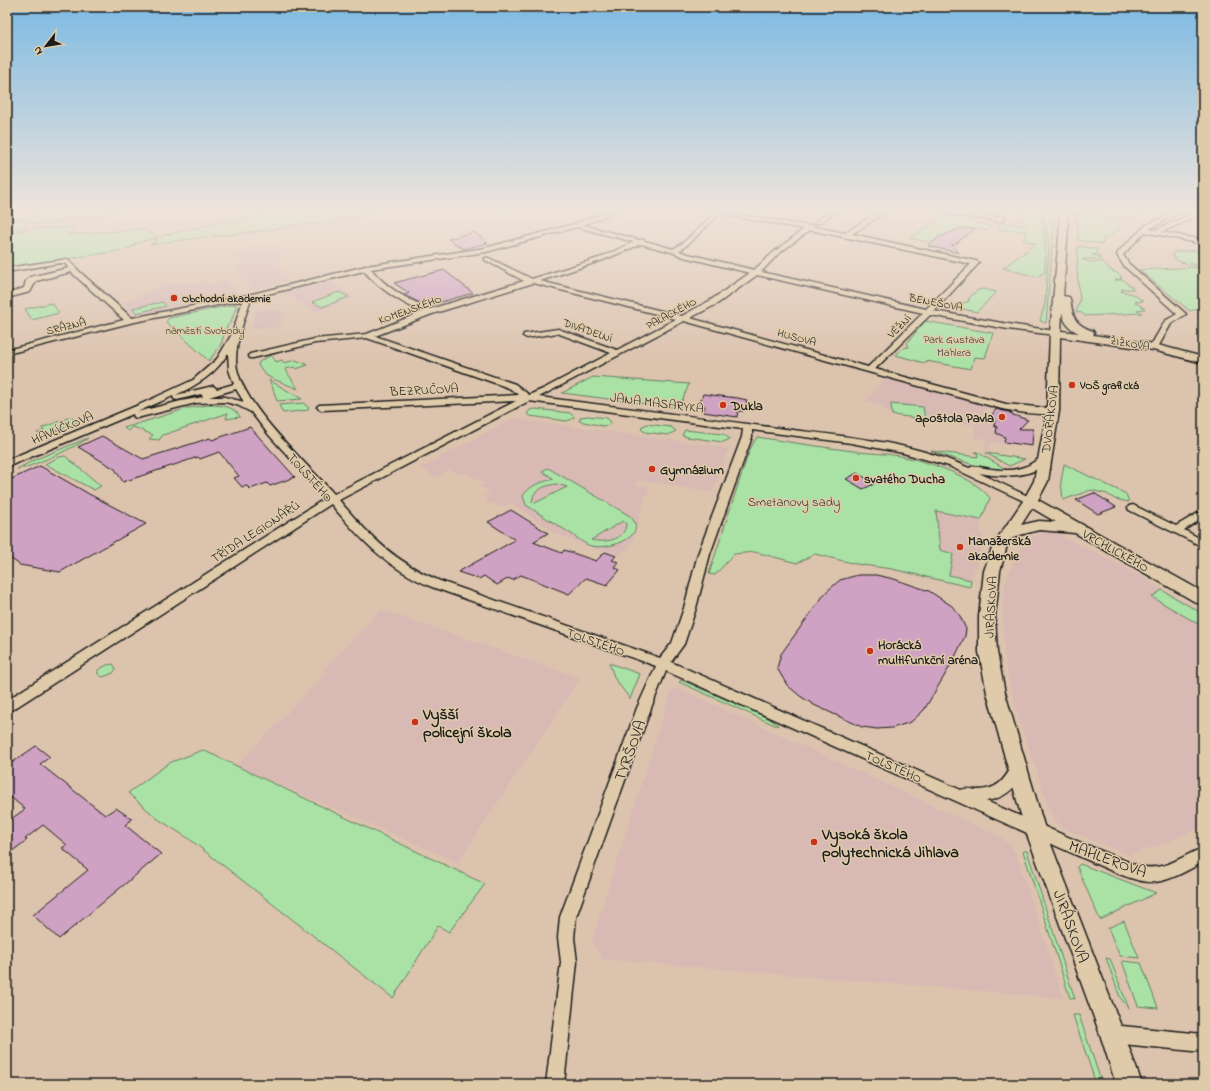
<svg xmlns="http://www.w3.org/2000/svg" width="1210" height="1091" viewBox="0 0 1210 1091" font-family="'Indie Flower',sans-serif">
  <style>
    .built { fill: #d8b9b4 }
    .green { fill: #aae2a6; stroke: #637f61; fill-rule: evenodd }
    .building { fill: #cfa1c2; stroke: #1c1c1c }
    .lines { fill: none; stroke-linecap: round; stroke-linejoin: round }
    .street-tunnel { stroke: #b6a291; stroke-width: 7; stroke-dasharray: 7 3.5; stroke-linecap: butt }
    .street-casing { stroke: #1c1c1c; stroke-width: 3 }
    .secondary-casing { stroke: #1c1c1c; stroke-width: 3 }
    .street { fill: #dfcba9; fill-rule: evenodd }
    .secondary { fill: #dfcba9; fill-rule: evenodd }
    .poi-dot { fill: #c8321e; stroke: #dfcba9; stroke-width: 1.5 }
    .labels { text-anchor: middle; stroke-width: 3; stroke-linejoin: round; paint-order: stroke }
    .far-poi-label { font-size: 11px; font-weight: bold; fill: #1c1c1c; stroke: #dfcba9; text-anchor: start }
    .far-street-label { font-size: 11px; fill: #1c1c1c; stroke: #dfcba9 }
    .far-park-label { font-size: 11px; fill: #313a31; stroke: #dfcba9 }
    .street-label { font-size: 13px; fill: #1c1c1c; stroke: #dfcba9 }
    .poi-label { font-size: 13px; font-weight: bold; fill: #1c1c1c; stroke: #dfcba9; text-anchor: start }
    .park-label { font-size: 13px; fill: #313a31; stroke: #dfcba9 }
    .near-poi-label { font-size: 16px; font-weight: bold; fill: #1c1c1c; stroke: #dfcba9; text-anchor: start }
    .near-street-label { font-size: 16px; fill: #1c1c1c; stroke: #dfcba9 }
  </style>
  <rect width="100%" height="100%" fill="#dcc3ae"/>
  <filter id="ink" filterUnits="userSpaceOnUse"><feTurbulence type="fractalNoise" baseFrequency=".025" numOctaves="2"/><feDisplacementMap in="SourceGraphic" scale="8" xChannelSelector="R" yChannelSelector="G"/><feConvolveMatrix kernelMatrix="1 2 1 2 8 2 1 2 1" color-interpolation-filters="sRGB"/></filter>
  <g filter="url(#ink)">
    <path class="built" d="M260,247L283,248L279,263L288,282L252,289L233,265L242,263L233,252Z
      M1173,248L1184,251L1191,248L1203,251V271L1195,267L1170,261L1165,257Z
      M227,280L238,294L140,315H135L121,303L156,288L172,284L209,282L210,284Z
      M329,280L354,297L317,312L280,292Z
      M276,309L286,314L279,327L251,329L256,310Z
      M885,378L989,406L973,425L892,415L877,404L866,401Z
      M514,418H519L523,420L729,448L712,492L637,480L635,486H649L633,538L628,549L616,556L553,533L551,530L511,503L502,507L494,503H487L485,501L487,499L483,496L490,492L480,486L484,483L464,472L459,474L449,469L436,477L420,468Z
      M980,419L1033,429L1032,446L1005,442L1004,445L995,442L990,443V451L985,450L986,439L974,437V425Z
      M936,511L981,520L979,533L983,534L977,568L974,567L971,580L949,575L953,554L940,550Z
      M1041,533H1054L1061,536L1122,566L1203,613V826L1168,842L1129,855L1061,827L1053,819L1016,711L1008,676L1004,650L1003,611L1005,585L1009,573L1018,553L1027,540Z
      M381,610L580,678L458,862L236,766L328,671L324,669Z
      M678,688L1000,837L1012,847L1016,854L1063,998L603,959L592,943L596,927L671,691Z"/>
    <path class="green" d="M51,211H120L108,212L99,216L89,215L62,221L33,225L29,218L33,215Z
      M274,211H379L319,225C307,220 282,229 268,230C229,235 189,238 150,245L157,241L155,238L134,244V246L124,250L7,269V235L30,229L74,227L68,235L144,229L156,236V238L169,234L212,224L250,219Z
      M1019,211H1040L1045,238V272L1037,277L1003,268L1036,244L1023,240L1025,238L1026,232L997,229L1003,222L1025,226L1019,213L1022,212Z
      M1043,211H1052L1054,222L1046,323L1040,321L1045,304L1049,246Z
      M1094,211H1154L1132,217L1112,215L1109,218L1098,214L1099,217L1123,221L1118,226L1119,227L1118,228L1120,229L1115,231L1116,232L1111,236H1109L1110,237L1108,239L1104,238L1102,242H1104L1102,244L1078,240V226L1076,215H1079V213L1091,214V213L1084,212L1100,213V212Z
      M946,216L963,218V219L992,227L986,231L977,228C970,232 961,228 953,230L957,232L949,237L942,236L932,243L910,238Z
      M17,219H24L26,226L10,231L7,230V222Z
      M1078,246L1097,249V254L1092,255L1099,256L1101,259H1083V260L1090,262H1103L1110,270L1115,272L1122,277L1120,278L1122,279L1115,280H1123L1134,289H1121L1123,291H1121L1133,294L1143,301L1135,302L1145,309L1137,310L1142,313L1085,316L1082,313L1076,312L1080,300L1077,272Z
      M1199,250L1203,253V268C1194,262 1178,266 1172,255L1174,252Z
      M1195,267L1203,271V307L1190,311L1139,270Z
      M983,289L996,292L977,312L958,308L965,302H968L970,300L968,299L978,290Z
      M339,292L349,297L322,307L312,302Z
      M163,302L166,306L136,313L133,308Z
      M52,303L59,313L32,320L25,309Z
      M237,304L231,322L227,326L221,344L209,361L166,322L169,318Z
      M925,321L993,333L985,358L974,357L971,369L926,361L924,363L896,355L903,348L909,347L907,343Z
      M271,355L276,362L282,360L284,363L296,360L308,365L296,369L295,367L285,369L298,389L271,378L266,375L258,365L259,362Z
      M593,377L689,384L679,408L562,393Z
      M269,380L302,399L277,401L272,386Z
      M303,403L309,408L308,410L283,413L279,405Z
      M891,404L923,407L925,419L892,415Z
      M209,405C221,405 234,406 240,417L226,419L228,413L163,435L159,440L149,439L153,435L136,428L132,427L128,431L124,428L188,408Z
      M536,409L570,413L574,417L572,419L567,421L530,416L527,414L530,410Z
      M588,416L607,418L611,422L609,425L603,426L579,421L581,417Z
      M71,417L77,421L76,423L42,437L37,433L44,431L42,428L44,427Z
      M647,424L671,427L676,431L668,435L645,432L642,430L641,427Z
      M685,430L723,434L730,439L723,442L687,437L682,435Z
      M757,437C789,442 821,447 853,451C869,454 888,453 904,457C930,462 974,477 990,498L981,520L936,511L940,550L953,554L949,575L971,580L970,587L892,569L856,564L815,554L797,563L755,552L734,554L715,575L709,574L736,491L750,449Z
      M88,438C82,444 26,470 17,469L34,460Z
      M931,451L978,457L977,453L975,452H977L1009,471L986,469Z
      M986,453L1025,459L1009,466Z
      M65,456L101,486L94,490L45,464L59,457Z
      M1064,464L1126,494L1129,502L1115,499L1107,494L1091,490L1063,500L1061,482Z
      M548,468L630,516C651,537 606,552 588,545C582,542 576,537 570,533C555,524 540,514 526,505L523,496C531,484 542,482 554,479L542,471ZM557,484L567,487L535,503L532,502L534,494C541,487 548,485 557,484ZM623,521L626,524C625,541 604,543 591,540Z
      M1162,590L1203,614V620L1198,624L1152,597Z
      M609,663L640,674L630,699L615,679Z
      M113,664L116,669L113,673L103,677L98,674V670L107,665Z
      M681,680L770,719L778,725L777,726L679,682Z
      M203,750L485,884L449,932L438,926L393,998L188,838L158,819L128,793L169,763Z
      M1023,851H1027L1075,999L1070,998Z
      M1080,864L1156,893L1100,920L1077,867Z
      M1124,921L1139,958L1120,956L1108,928Z
      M1106,958L1110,959L1129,1009L1120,997Z
      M1122,961L1141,963L1158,1008L1138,1006Z
      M1073,1015H1079L1102,1084H1096Z"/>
    <path class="building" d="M961,228L975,229L954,245L951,244L959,253L928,246L942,235L943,236Z
      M474,232L488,243L463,249L448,239Z
      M444,270L473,293L427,306L404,295L409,293L394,283Z
      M703,394L738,398L747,400L744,411H738L737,417L703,412L705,406L699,405Z
      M996,409L1012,413L1010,414L1028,420L1019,429H1033L1032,446L1004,442L1005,437L996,433L997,427L994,426L995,421L989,419Z
      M250,427L295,477L270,486L267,483L250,489L247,486L242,487L234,478L239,476L219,452L200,459L198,457L123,482L115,469L78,447L102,436L143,459L210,438L212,440Z
      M40,466L89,494L146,524L60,572L20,565L7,556V481Z
      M857,473L874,483V484L863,489L846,479Z
      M1094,493L1116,507L1098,514L1076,500Z
      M511,510L548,533L533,542L562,553L564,550L596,561L605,552L616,556L612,560L618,562L614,567L620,570L607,585L586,578L569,594L521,575L512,580L509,578L497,585L484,576L479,579L458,572L515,540L488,522Z
      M858,575H876L894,579L929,591L952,606L960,616L966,629L965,636L952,663L924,710L911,722L892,728L877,729L862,727L814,705L800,696L787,685L777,668L781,654L826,592L840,580Z
      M36,746L50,757L40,764L105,815L116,808L132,819L125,825L161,854L59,939L33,915L88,870L62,848L67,845L43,825L25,839L27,840L7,855V822L25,809L7,794V766Z"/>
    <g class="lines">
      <path class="street-tunnel" d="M811,227L818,222"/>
      <defs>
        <path id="street" d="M609,211H617L583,225L639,240H644L645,241L673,249L683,243L717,211L808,226L811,225L814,227L845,233L880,211H887L852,234L976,261L979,263L934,311L1008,324L1055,331L1059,333L1055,335L1008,329L930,315L875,369L1006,404L1056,409L1058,411C1051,418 1012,411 1002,409L684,321L539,397C618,407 698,417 777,428C841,436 910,441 969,468L974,466C990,469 1009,473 1024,467C1031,465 1037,459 1044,457L1049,460C1033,479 1001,477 979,473L1034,499L1035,501L1030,504L949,466L903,453L851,443L752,430V437L710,554L696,608L684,644L671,662L961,790C967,788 970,789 976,790C997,790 1004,781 1013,764L1018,762L1023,764L1025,768C1018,787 1006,798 986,801L1084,844L1138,866C1165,872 1179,857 1203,848V862C1188,870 1172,880 1155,882C1133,884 1094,862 1074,854L666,671L651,708L576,917L574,938L577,962L564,1084H546L561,962L558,938L560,917L637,708L656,666L432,587C387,568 361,540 331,504L12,710L7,711V700L326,498L269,435L251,412L237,405L225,402L196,403L137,418L134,417L133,414L7,467V460L141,404L193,380L217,359L232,334L243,300L130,323L7,354V350L124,320L71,272L36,281L30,292L7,298V294L24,288L26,281L30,277L69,268L66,264L60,263L7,272V268L68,259L69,261L82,274L132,318L248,295L366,266L485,248L574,224ZM720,214L804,229L774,252L754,270L688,254L679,251L687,245ZM577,227L634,242L599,258L532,279L489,258H485V260L524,281L430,309C407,299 387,289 371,269L486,252ZM810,230L971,264L926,309L761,272L778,254ZM641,244L672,252L684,257L750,273L711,300L682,316L540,281L603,260ZM364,271C381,290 399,301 422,312L367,334L315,339L250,354L249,356L250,358H253L315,343L367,338L509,388L519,395L319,405L317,407L319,409L322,410L516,401L334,494C307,463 237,402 236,361C236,339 245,318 251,298ZM757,275L923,313L868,367L690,318L717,304ZM533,283L676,319L617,350L558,329L524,334L523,336L527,338L557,333L611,353L543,389L529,395L515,384L375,336L432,314ZM228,353L229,370L234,384L217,389L213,386L176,395C197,385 216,374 228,353ZM236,389L244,402L225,397H209ZM201,394L203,397L181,401L137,412L173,396L174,399L177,400ZM529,401L743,429L742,437L698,554L684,608L672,643L660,658L440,581C396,563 369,536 339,500Z
          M830,211H836L820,223H816V221Z
          M941,211H953L998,218L1000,211H1006L1004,220L1001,222L944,213Z
          M1073,211H1079L1080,212L1077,214Z
          M1176,211H1183L1149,229L1155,230L1198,211H1203V213L1162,232L1203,240V244L1145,232L1123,255L1129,264L1186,314L1171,324L1158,347L1154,349L1150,347L1165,321L1177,314L1124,266L1117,255L1119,251L1146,225Z
          M1133,505L1176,526L1203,510V518L1184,530L1203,540V547L1129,510L1128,508L1129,506Z
          M1112,1025L1203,1034V1052L1112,1043L1106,1040L1103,1034L1106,1028Z"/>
        <path id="secondary" d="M1059,211H1067L1068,227L1063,296L1069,297L1070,299C1073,318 1074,324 1093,331L1094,333L1093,335L1154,344L1203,357V363L1153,350L1060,337L1059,411L1048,481L1038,500L1203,592V604L1197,603L1075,533L1039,530L1020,535L1011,539L1007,545L1000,571L995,616L997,652L1005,693L1045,829L1124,1034L1142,1084H1116L1100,1034L1025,829L987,693L979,652V616L984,571L993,545L1023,501L1034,481L1047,411L1050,333L1060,227ZM1062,312C1064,322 1069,329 1079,333L1061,331ZM1032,508L1056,522L1039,521L1021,525Z"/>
      </defs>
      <use href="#street" class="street-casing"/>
      <use href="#secondary" class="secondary-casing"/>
      <use href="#street" class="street"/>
      <use href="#secondary" class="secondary"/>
    </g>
  </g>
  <linearGradient id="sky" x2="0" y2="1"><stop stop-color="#7dbae3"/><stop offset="0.58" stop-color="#efe4db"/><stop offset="1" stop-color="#efe4db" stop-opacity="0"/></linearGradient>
  <rect width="1210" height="363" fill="url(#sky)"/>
  <g class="poi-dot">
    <circle cx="174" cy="298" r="4"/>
    <circle cx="1072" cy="385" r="4"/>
    <circle cx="723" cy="405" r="4"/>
    <circle cx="1002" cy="417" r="4"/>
    <circle cx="652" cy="469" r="4"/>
    <circle cx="856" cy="478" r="4"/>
    <circle cx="960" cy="547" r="4"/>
    <circle cx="870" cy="651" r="4"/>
    <circle cx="415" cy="722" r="4"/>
    <circle cx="814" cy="842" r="4"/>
  </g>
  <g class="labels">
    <g class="far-poi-label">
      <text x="182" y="302">Obchodní akademie</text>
      <text x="1080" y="389">VOŠ grafická</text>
    </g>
    <g class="far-street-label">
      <text transform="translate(936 302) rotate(11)" y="4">BENEŠOVA</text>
      <text transform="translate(410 309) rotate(-20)" y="4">KOMENSKÉHO</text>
      <text transform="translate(671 313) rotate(-28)" y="4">PALACKÉHO</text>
      <text transform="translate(66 326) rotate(-14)" y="4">SRÁZNÁ</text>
      <text transform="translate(899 326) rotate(-45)" y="4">VĚŽNÍ</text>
      <text transform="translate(588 330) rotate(19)" y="4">DIVADELNÍ</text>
      <text transform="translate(797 337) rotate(15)" y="4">HUSOVA</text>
      <text transform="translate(1130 343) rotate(9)" y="4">ŽIŽKOVA</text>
    </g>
    <g class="far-park-label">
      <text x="205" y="334">náměstí Svobody</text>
      <text x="954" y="343">Park Gustava<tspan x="954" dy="13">Mahlera</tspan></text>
    </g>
    <g class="street-label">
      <text transform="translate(424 389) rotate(-3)" y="5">BEZRUČOVA</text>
      <text transform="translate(657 402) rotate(7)" y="5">JANA MASARYKA</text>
      <text transform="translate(1049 419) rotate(-83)" y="5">DVOŘÁKOVA</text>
      <text transform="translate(62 427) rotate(-23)" y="5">HAVLÍČKOVA</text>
      <text transform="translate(311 477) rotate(48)" y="5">TOLSTÉHO</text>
      <text transform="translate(255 531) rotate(-33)" y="5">TŘÍDA LEGIONÁŘŮ</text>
      <text transform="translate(1116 550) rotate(29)" y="5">VRCHLICKÉHO</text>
      <text transform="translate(990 607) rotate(-87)" y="5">JIRÁSKOVA</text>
      <text transform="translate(596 641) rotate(19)" y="5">TOLSTÉHO</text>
      <text transform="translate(894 766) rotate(24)" y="5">TOLSTÉHO</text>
    </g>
    <g class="poi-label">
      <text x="731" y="410">Dukla</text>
      <text x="994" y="422" text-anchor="end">apoštola Pavla</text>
      <text x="660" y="474">Gymnázium</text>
      <text x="864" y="483">svatého Ducha</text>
      <text x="968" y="545">Manažerská<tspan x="968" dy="15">akademie</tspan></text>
      <text x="878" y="649">Horácká<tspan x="878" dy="15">multifunkční aréna</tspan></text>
    </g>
    <g class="park-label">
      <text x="794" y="506">Smetanovy sady</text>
    </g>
    <g class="near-poi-label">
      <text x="423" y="719">Vyšší<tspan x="423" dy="18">policejní škola</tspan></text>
      <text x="822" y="839">Vysoká škola<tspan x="822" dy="18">polytechnická Jihlava</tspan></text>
    </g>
    <g class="near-street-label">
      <text transform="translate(629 750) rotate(-70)" y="6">TYRŠOVA</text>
      <text transform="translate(1108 858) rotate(20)" y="6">MAHLEROVA</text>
      <text transform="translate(1072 926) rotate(70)" y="6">JIRÁSKOVA</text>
    </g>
  </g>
  <rect width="1210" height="1091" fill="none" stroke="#dfcba9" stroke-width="24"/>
  <rect x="12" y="12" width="1186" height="1067" fill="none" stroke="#1c1c1c" stroke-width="1.5" filter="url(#ink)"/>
  <g transform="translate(46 46) rotate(239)" stroke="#dfcba9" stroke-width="3" paint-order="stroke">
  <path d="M0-3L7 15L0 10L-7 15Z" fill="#1c1c1c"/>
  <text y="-6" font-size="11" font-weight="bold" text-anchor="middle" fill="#1c1c1c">N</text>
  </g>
</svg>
